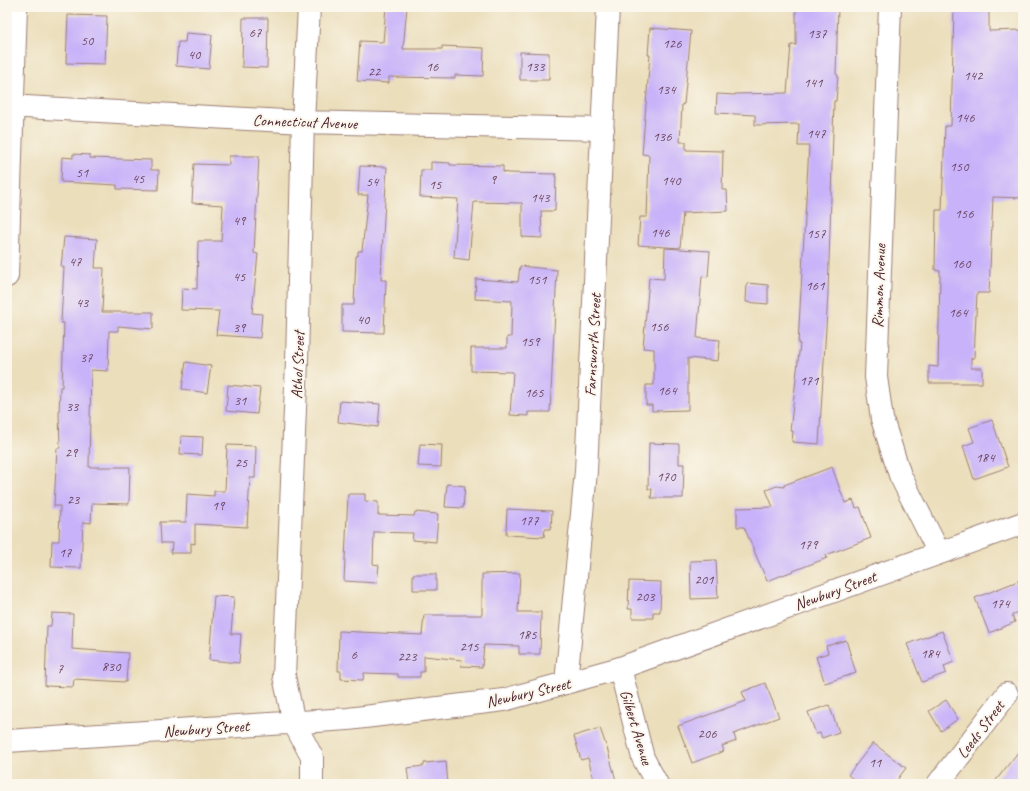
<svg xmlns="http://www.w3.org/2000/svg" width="1030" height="791" viewBox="0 0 1030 791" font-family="Caveat,sans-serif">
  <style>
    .building { fill: #c8b2f9 }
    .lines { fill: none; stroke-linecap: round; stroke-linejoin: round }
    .minor-casing { stroke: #9a7e73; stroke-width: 24 }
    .minor { stroke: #fff; stroke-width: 22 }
    .labels { text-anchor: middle; stroke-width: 4; stroke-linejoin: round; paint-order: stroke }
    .number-label { font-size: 14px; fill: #6a445e }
    .street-label { font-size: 16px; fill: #4a1f2b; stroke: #fbf7ec }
  </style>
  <rect width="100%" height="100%" fill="#fbf7ec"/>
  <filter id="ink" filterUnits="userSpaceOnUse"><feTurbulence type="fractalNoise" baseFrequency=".025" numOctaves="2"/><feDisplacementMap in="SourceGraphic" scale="8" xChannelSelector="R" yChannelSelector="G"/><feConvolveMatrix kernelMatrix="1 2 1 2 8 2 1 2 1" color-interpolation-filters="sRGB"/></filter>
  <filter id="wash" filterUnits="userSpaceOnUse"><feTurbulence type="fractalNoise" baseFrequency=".012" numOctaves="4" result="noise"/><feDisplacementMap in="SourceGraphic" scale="16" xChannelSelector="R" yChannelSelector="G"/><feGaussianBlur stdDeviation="0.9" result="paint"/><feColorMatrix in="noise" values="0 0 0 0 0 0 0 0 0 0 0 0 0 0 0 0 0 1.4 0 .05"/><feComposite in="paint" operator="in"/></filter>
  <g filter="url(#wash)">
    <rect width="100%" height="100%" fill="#ebdebb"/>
    <g id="blocks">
      <path class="building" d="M386,7H407L403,49H442V46L484,48L483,76L455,75V78L389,77V83L357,81L360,41L383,42Z
        M796,7H838L836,74L838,75L836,101H834L828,294L819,444L792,442L793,431H790L800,344H798L809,146H798L799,124L755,125V115L716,113L717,94L735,95V94L787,93L791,45H796Z
        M954,8L989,9V31L1023,30V198L993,197L989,293H977L974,358H971V368H982V383H929V366L938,367L940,279V271L935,270L936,210H942L945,126H951Z
        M68,15L107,16L105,64L66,63Z
        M243,18H268L267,68L242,67Z
        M650,28L691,31L684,104H682L680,142H686V150L723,151L722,190H727L728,211L683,213L680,248L638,245L640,217H647L649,155L642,154L650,55H648Z
        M186,33L212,35L209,69L176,66L178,42H185Z
        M520,52L549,53V80H520Z
        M73,154L90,155V158L151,160V170H159L158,190L117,189V185L61,182L62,157L73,158Z
        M229,156H259L254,253L258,254L252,313L262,314L260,338L216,335L219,311L181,310L182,288L197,289L198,241H221L223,205L192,203L194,164L229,165Z
        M431,162L450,163V165L503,166V172L508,173L556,174L555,211H541L542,238L522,237V203L474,202L469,260L454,258L458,199L420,197L421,170H431Z
        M360,166L387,167L382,252L381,280H386L384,333L342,332V305H354L356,256H358V251H362L368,195H358Z
        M64,237L97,239L95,268H104L102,312H153V329L118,326V331H109L108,371L91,370L89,467H130L129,504L92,503L91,523L83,522L81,568L51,567L52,541H59L60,506H54L57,448H60L59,413L60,387H62L64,323H61L64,267H61Z
        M665,248L710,251L708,277L702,276L697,338L720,340L718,361L688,358V410L652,411V405H646V385H654V349L643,348L649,278L664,279Z
        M520,266L557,270L550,412H528V416L510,415L513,372L471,371V348H507V337H511L512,301L475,299L476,279L518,282Z
        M747,283L768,285V304L746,302Z
        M186,362L211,366L207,393L182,389Z
        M228,385L260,388L257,414L226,411Z
        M340,401L380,404L378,427L338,422Z
        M992,420L1008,467L974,479L963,446L974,442L969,428Z
        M181,436L203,437L202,455L180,454Z
        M649,443L679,444V464H684L683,498H651L652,489H648Z
        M420,444L442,445L441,467L418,466Z
        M227,445L256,446L255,478H250L247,527L195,524V544L191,543V553H171L172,543H161L160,522H186L187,494L214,496V491H225Z
        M832,467L845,503L853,500L856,508L860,507L871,538L826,555L827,558L767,581L744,527H737V508L773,507L766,490L777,486L784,487V485Z
        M447,484L465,486L463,508L445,507Z
        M348,494H365V501L378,502V515L414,516L415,512L438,514L436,542L412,540L413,533L374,532L373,564L379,565L377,583L344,581Z
        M507,509L552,511L551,529H545L544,537L506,535Z
        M716,560L718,598L691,599L690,561Z
        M520,573L518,612H541L540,654H519V646L484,645L482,667L461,666L462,660L424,656V672H420V677H398V674L364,673L363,680L341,679V671H338L339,631L422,635L424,615H482V574Z
        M413,574H436V590H413Z
        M1023,579V610L1012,615L1015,622L989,633L975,598Z
        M629,581L661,582L660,612H653V618H632V609H628Z
        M214,596L234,597L231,634H241L239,663L209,660Z
        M52,613L73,614L72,649L128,653L126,682L74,679L73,687L45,686L47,626H51Z
        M942,631L954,662L944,666L946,673L922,682L907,644Z
        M846,640L856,673L825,683L816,657L828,653L826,646Z
        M765,683L779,717L734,734L736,741L722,746L724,751L692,763L678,726L746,701L742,692Z
        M946,700L958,719L941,731L929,711Z
        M829,705L839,732L822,738L820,733L816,734L808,712Z
        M600,728L608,751L617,784H595L588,758L581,760L574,736Z
        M873,743L906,768L894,784H860L848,775Z
        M1023,746V784H993Z
        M446,761L448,784H409L407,768L424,766V763Z"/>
    </g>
  </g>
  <g filter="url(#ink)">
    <use href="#blocks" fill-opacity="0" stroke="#9a7e73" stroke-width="1"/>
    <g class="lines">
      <defs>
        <path id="minor" d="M309,7L303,122L297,361L284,676L294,723L312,757V784
          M890,7L876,377L882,419L900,475L939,553
          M7,106L303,122L603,129
          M7,276L16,7
          M620,668L643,758L657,784
          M566,683L586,471L608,7
          M7,741L348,719L504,700L620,668L1023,523
          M938,784L1007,694"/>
      </defs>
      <use href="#minor" class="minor-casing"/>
      <use href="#minor" class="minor"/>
    </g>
  </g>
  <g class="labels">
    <g class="number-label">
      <text x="255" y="37">67</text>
      <text x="817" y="38">137</text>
      <text x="87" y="45">50</text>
      <text x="672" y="48">126</text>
      <text x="194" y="59">40</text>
      <text x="432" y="71">16</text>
      <text x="535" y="71">133</text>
      <text x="374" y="76">22</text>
      <text x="973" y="80">142</text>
      <text x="813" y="87">141</text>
      <text x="666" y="94">134</text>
      <text x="965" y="122">146</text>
      <text x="816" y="138">147</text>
      <text x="662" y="141">136</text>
      <text x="959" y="171">150</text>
      <text x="82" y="177">51</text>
      <text x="138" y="183">45</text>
      <text x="493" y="184">9</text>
      <text x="671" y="185">140</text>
      <text x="372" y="186">54</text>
      <text x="435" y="189">15</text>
      <text x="540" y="202">143</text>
      <text x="964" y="218">156</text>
      <text x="239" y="225">49</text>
      <text x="660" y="237">146</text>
      <text x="816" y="238">157</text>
      <text x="75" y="266">47</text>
      <text x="961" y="268">160</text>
      <text x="239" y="281">45</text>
      <text x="537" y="284">151</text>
      <text x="815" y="290">161</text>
      <text x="82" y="307">43</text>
      <text x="958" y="317">164</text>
      <text x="363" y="324">40</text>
      <text x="659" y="331">156</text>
      <text x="239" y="332">39</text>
      <text x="530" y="346">159</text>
      <text x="86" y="362">37</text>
      <text x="809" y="385">171</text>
      <text x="667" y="395">164</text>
      <text x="534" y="397">165</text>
      <text x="240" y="405">31</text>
      <text x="72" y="411">33</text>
      <text x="71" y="457">29</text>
      <text x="985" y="462">184</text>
      <text x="241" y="467">25</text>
      <text x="666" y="481">170</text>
      <text x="73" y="504">23</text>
      <text x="218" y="510">19</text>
      <text x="529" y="525">177</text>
      <text x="808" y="549">179</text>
      <text x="65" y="557">17</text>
      <text x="704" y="584">201</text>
      <text x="645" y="601">203</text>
      <text x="1000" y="608">174</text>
      <text x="527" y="639">185</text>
      <text x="469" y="651">215</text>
      <text x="930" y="658">184</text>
      <text x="354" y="659">6</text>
      <text x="407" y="661">223</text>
      <text x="111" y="671">830</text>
      <text x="60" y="673">7</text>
      <text x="707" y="738">206</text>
      <text x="875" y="767">11</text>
    </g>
    <g class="street-label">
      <text transform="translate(305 121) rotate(2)" y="6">Connecticut Avenue</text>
      <text transform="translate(878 286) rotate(-88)" y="6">Rimmon Avenue</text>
      <text transform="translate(592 345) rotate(-87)" y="6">Farnsworth Street</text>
      <text transform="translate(297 365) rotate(-88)" y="6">Athol Street</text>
      <text transform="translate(835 590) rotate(-20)" y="6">Newbury Street</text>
      <text transform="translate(528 692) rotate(-13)" y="6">Newbury Street</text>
      <text transform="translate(637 727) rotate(73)" y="6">Gilbert Avenue</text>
      <text transform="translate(206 728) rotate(-4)" y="6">Newbury Street</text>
      <text transform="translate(980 729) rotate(-53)" y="6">Leeds Street</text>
    </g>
  </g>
  <rect width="1030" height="791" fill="none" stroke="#fbf7ec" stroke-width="24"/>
</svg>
